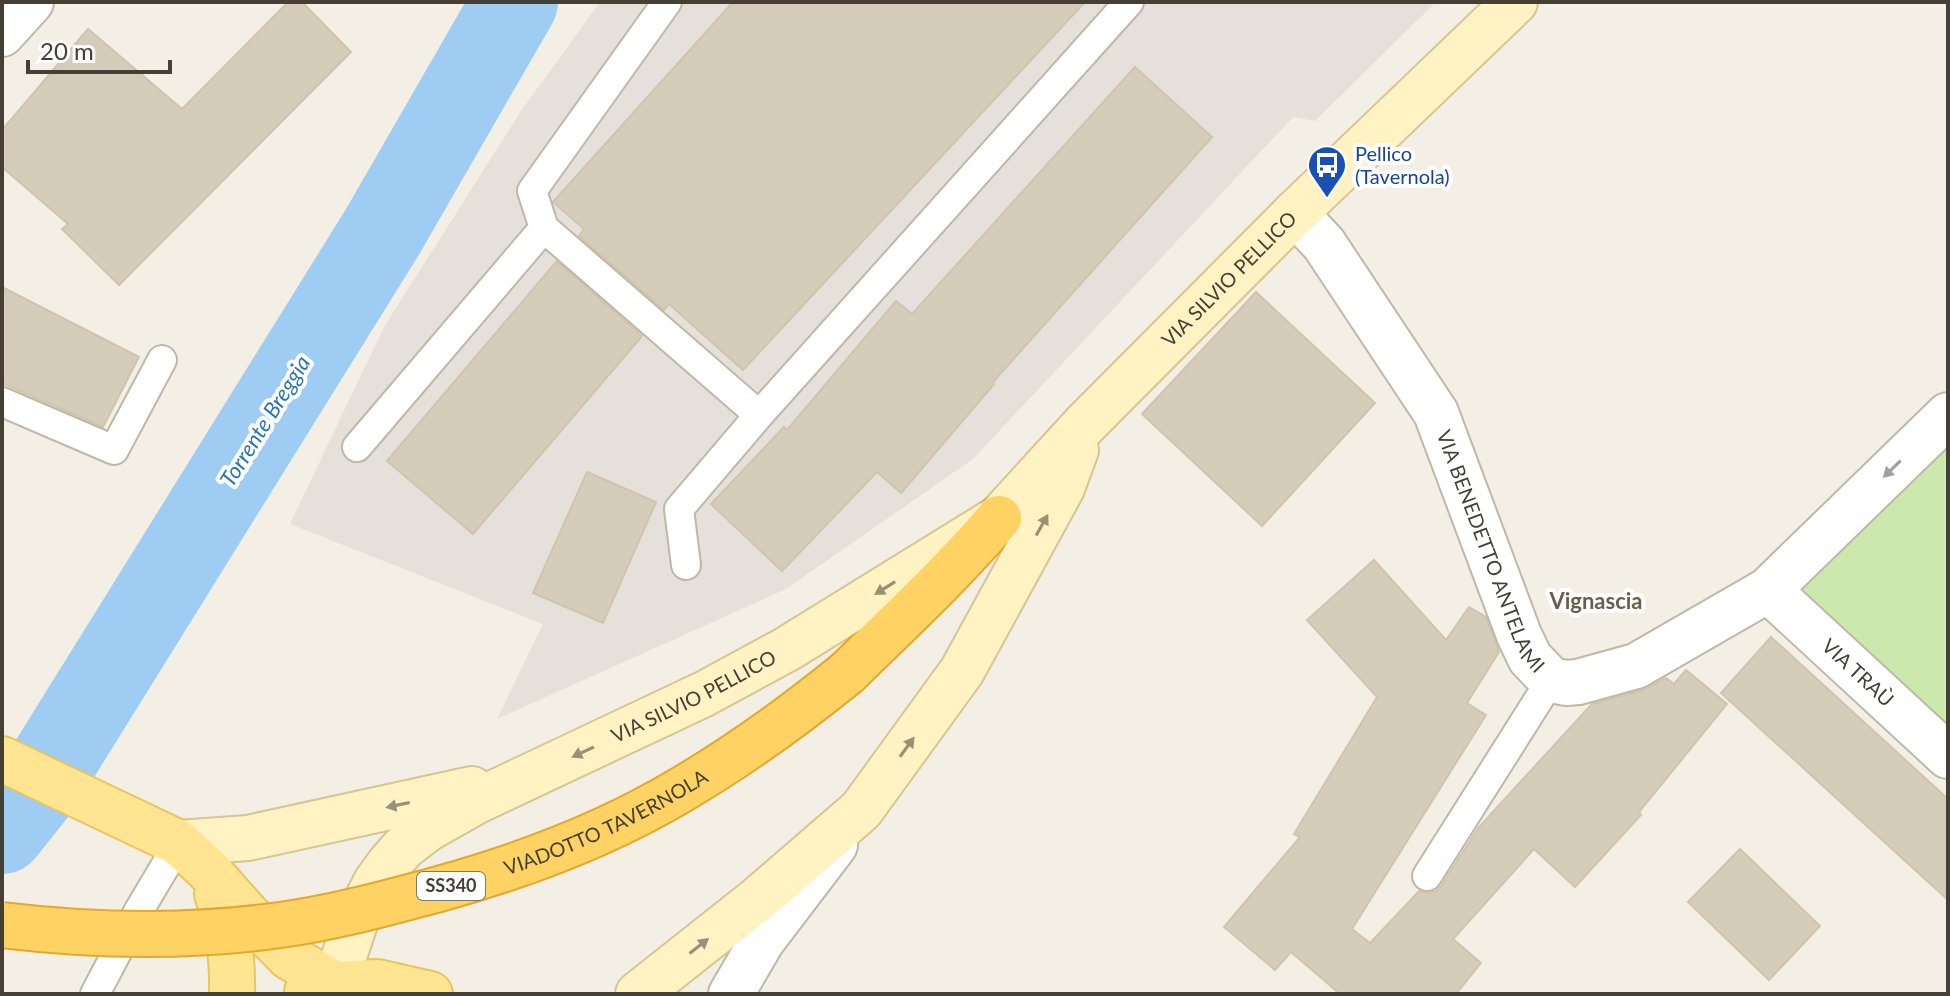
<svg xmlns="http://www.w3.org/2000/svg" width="1950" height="996" viewBox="0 0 1950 996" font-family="Lato,sans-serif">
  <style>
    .industrial { fill: #e5e0da }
    .green { fill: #cbe9ac }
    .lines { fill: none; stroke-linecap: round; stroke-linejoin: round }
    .river { stroke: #9eccf3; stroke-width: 86 }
    .building { fill: #d5ccba; stroke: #d0c4ad; stroke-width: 2 }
    .lane-casing { stroke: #bfb8a7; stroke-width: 32 }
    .street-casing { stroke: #bfb8a7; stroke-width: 48 }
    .secondary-casing { stroke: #d5c693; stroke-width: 48 }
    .primary-casing { stroke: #e8c55e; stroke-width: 48 }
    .highway-casing { stroke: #e3a92f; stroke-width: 48 }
    .lane { stroke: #fff; stroke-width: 28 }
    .street { stroke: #fff; stroke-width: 44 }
    .secondary { stroke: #fff3c3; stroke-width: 44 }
    .primary { stroke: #ffe592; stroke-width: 44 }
    .highway { stroke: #ffd264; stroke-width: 44 }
    .highway-bridge-casing { stroke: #e3a92f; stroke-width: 48; stroke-linecap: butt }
    .highway-bridge { stroke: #ffd264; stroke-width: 44 }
    .oneway { fill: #a2a09a }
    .oneway2 { fill: #999174 }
    .labels { text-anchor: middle; stroke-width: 8; stroke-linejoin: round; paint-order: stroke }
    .shield { fill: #fff; stroke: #7e7971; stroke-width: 2 }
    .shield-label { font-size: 18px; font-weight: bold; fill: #464034 }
    .transit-label { font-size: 20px; fill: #164399; stroke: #fff; text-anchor: start }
    .street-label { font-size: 20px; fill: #464034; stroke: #fff }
    .water-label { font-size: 22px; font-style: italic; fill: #2a74b5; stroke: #fff }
    .neighbourhood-label { font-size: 22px; font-weight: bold; fill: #695e4b; stroke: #fff }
  </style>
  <rect width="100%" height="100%" fill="#f3efe5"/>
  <path class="industrial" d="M600,2H1436L1315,121L1293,117L973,459L786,589L497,719L543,624L290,524L384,327L521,111Z"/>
  <path class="green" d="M1948,415V756L1768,590Z"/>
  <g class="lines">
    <path class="river" d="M2,831L38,786L383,231L515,2"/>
  </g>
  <path class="building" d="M288,2H302L351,52L119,285L62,229L68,224L2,167V130L88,29L182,109Z
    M733,2H1085L743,370L669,304L664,310L579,236L584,229L553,202Z
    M1135,67L1212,137L993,382L994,384L901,493L877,472L782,571L711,504L784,427L787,430L896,301L912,314Z
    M557,261L642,336L473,534L387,461Z
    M2,287L139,357L103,427L2,383Z
    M1256,292L1375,403L1262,526L1142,414Z
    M587,472L656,502L603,623L533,593Z
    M1374,560L1446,640L1469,607L1486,617L1499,652L1467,703L1486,715L1352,929L1370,943L1419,891L1427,893L1436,891L1441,886L1478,828L1592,704L1643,690L1666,678L1674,684L1686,670L1727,704L1639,812L1641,815L1575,887L1534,849L1453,939L1481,963L1456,994H1340L1291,952L1275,970L1224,927L1300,837L1294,834L1377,697L1307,620Z
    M1771,637L1948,799V900L1721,693Z
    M1740,849L1820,926L1769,980L1688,902Z"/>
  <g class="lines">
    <defs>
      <path id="lane" d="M544,228L759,415
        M2,402L114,450L162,360
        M357,447L544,228L532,191L667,2
        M686,565L679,509L759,415L1129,2
        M1427,876L1551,680
        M95,994L138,912L179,843"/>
      <g id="street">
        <path d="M2,34L31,2"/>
        <path id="s1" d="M1295,213L1324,244L1436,413L1519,635L1530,658L1551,680L1566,683L1578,682L1636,666L1768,590L1948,415"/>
        <path id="s2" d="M1768,590L1948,756"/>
        <path d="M731,994L762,941L835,845"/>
      </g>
      <g id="secondary">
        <path d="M179,843L248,838L472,789"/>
        <path id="s3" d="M335,984L355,923L376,882L389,864L404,847L429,828L475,802L704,694L787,649L999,518L1084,425L1295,213L1515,2"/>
        <path d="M638,994L758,899L861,810L962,671L1062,488L1076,450"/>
      </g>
      <path id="primary" d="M2,759L179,843L208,870L248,915L289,957L335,984
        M217,894C229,928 233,959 232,994
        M307,992L335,984L377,982L430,994"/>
      <path id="highway" d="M847,673C899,622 952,573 999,518"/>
    </defs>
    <use href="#lane" class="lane-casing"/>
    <use href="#street" class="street-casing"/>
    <use href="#secondary" class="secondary-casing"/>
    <use href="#primary" class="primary-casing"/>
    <use href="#highway" class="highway-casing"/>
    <use href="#lane" class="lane"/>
    <use href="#street" class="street"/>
    <use href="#secondary" class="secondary"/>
    <use href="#primary" class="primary"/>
    <use href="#highway" class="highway"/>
    <defs>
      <g id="highway-bridge">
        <path id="s4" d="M2,925C94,936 187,938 280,925C333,918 387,903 439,889C522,866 605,835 679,791C739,756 794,716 847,673"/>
      </g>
    </defs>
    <use href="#highway-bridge" class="highway-bridge-casing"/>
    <use href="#highway-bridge" class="highway-bridge"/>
  </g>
  <defs><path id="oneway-solid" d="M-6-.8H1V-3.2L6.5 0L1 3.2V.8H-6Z" transform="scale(2)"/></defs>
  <use class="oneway" href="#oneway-solid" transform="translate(1892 469) rotate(136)"/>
  <g class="oneway2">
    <use href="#oneway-solid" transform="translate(1042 525) rotate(-61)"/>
    <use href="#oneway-solid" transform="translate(885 588) rotate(148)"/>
    <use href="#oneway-solid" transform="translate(907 747) rotate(-54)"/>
    <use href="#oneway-solid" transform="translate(583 752) rotate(155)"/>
    <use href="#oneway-solid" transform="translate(398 805) rotate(168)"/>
    <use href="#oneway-solid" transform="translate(699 946) rotate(-38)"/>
  </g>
  <defs>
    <symbol id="bus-pin" viewBox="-11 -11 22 30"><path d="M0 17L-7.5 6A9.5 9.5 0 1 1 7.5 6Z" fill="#1a4fb4" stroke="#fff"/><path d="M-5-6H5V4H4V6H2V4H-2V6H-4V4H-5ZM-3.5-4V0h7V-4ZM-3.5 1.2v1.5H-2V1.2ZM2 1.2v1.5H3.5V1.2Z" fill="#fff"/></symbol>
  </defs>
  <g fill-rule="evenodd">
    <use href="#bus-pin" x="1305" y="143" width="44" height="60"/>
  </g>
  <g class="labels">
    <rect class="shield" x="417" y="872" width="68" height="28" rx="6"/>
    <g class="shield-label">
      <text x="451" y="892">SS340</text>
    </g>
    <g class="transit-label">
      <text x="1355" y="161">Pellico<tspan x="1355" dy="23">(Tavernola)</tspan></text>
    </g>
    <g class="street-label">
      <text dy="7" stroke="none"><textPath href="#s3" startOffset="1168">VIA SILVIO PELLICO</textPath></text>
      <text dy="7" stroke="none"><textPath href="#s1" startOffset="394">VIA BENEDETTO ANTELAMI</textPath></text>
      <text dy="7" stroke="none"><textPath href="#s2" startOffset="122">VIA TRAÙ</textPath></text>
      <text dy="7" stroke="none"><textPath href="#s3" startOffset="482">VIA SILVIO PELLICO</textPath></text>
      <text dy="7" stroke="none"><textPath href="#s4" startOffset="622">VIADOTTO TAVERNOLA</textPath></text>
    </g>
    <g class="water-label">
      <text transform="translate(265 421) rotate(-58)" y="8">Torrente Breggia</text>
    </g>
    <g class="neighbourhood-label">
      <text x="1596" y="609">Vignascia</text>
    </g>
  </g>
  <rect width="1950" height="996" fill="none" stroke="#464034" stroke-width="8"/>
  <path d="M28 60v12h142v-12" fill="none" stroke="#464034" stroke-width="4"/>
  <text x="40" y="60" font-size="24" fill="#464034" stroke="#ffffff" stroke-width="6" paint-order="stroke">20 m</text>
</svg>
